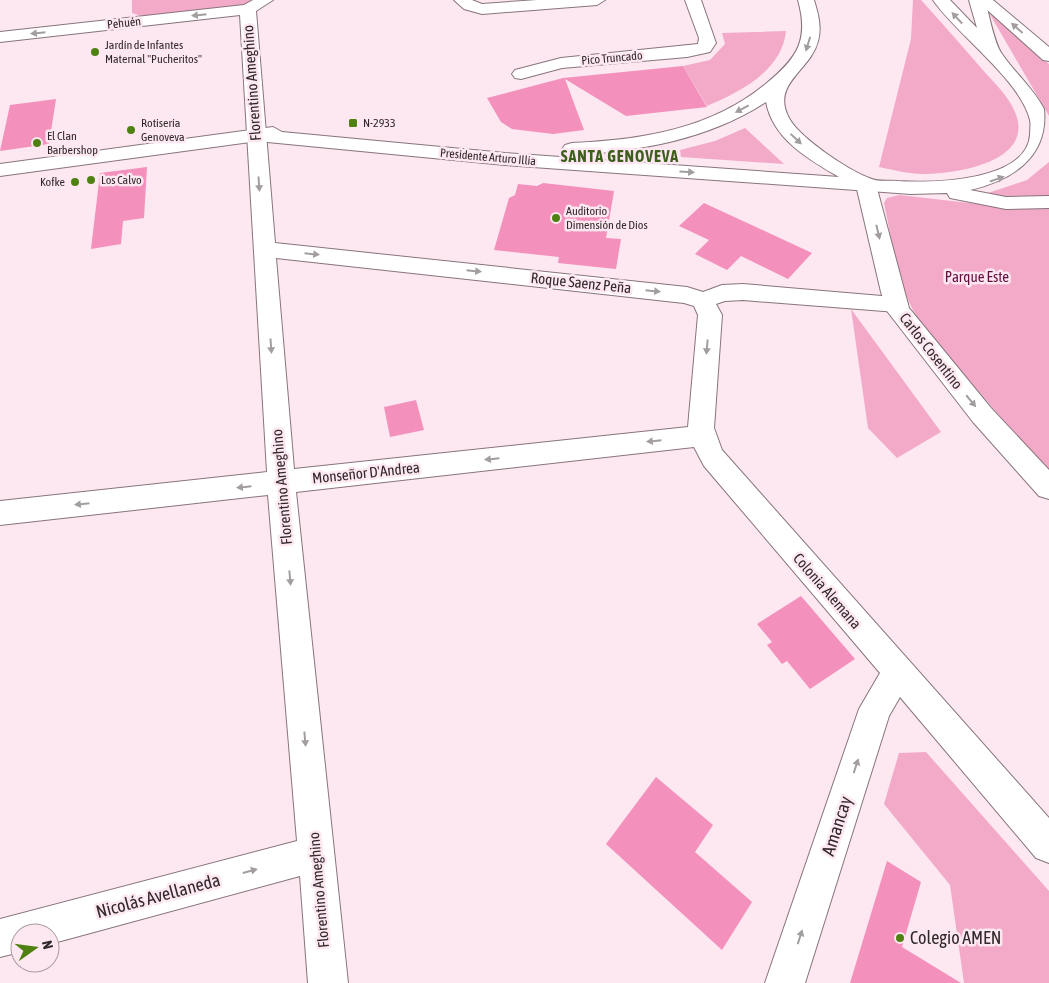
<svg xmlns="http://www.w3.org/2000/svg" width="1049" height="983" viewBox="0 0 1049 983" font-family="'Asap Condensed',sans-serif">
  <style>
    .green { fill: #f3aac9 }
    .building { fill: #f391bc }
    .lines { fill: none; stroke-linecap: round; stroke-linejoin: round }
    .street-casing { stroke: #88747c; stroke-width: 2 }
    .secondary-casing { stroke: #88747c; stroke-width: 2 }
    .primary-casing { stroke: #88747c; stroke-width: 2 }
    .street { fill: #fff; fill-rule: evenodd }
    .secondary { fill: #fff; fill-rule: evenodd }
    .primary { fill: #fff; fill-rule: evenodd }
    .oneway { fill: #a29ea0 }
    .poi-dot { fill: #4f8112; stroke: #fde7f0; stroke-width: 2 }
    .labels { text-anchor: middle; stroke-width: 5; stroke-linejoin: round; paint-order: stroke }
    .far-street-label { font-size: 12px; fill: #30282b; stroke: #fde7f0 }
    .far-poi-label { font-size: 12px; fill: #30282b; stroke: #fde7f0; text-anchor: start }
    .street-label { font-size: 15px; fill: #30282b; stroke: #fde7f0 }
    .park-label { font-size: 15px; fill: #650e3f; stroke: #fde7f0 }
    .far-district-label { font-size: 16px; font-weight: bold; letter-spacing: 1px; fill: #3d5e1d; stroke: #fde7f0 }
    .near-street-label { font-size: 18px; fill: #30282b; stroke: #fde7f0 }
    .near-poi-label { font-size: 18px; fill: #30282b; stroke: #fde7f0; text-anchor: start }
  </style>
  <rect width="100%" height="100%" fill="#fde7f0"/>
  <path class="green" d="M132,0H259L242,5L141,16L132,13Z
    M913,0H921C942,23 962,46 982,69C993,82 1008,95 1015,112C1036,162 956,174 924,174C908,174 894,170 879,167L911,39Z
    M988,11L1049,64V116Z
    M786,31C782,71 740,92 707,106L683,66L710,60L725,44L722,33Z
    M745,128L784,164L681,157L680,150L715,141Z
    M1049,162V197L1006,198L988,193L1027,180Z
    M899,195L1023,209L1049,208V474L923,326C897,291 893,244 884,203L887,198Z
    M851,309L941,432L897,458L868,428Z
    M926,752L1049,891V983H964L950,885L884,804L899,753Z"/>
  <path class="building" d="M683,66L707,107L626,116L565,79L584,130L553,134L512,129L501,122L487,98L563,78Z
    M56,99L49,144L0,151L10,105Z
    M147,167L144,218L123,221L121,244L91,249L100,173Z
    M543,183L614,191L606,238L621,239L616,269L558,263L559,257L494,250L509,198L515,195L518,184L537,186Z
    M704,203L812,253L788,279L741,256L727,270L695,254L709,240L679,226Z
    M416,400L424,430L390,437L384,407Z
    M801,596L855,659L810,689L787,661L782,664L767,645L772,642L757,624Z
    M656,777L713,825L695,852L752,902L722,950L606,844Z
    M887,861L921,882L902,947L961,983H850Z"/>
  <g class="lines">
    <defs>
      <path id="street" d="M253,0H273L256,11L275,243L687,287L703,292L722,285L743,284L905,298L908,304L905,310L897,312L743,300L725,301L716,304L722,315L714,428L722,450L1049,818V863L1036,858L900,697L889,716L805,983H765L859,709L880,673L704,466L694,447L296,492L348,983H308L300,876L50,944V933H20V952L0,957V919L297,841L268,495L0,525V501L267,472L240,15L0,42V32L244,5ZM276,258L684,303L694,306L698,315L688,427L294,469Z
        M454,0H472L482,4L537,0H605L597,5L482,14L464,9Z
        M685,0H701L716,43L710,52L687,57L562,68L521,79L515,78L512,74L515,70L561,58L698,44L699,38Z"/>
      <path id="secondary" d="M976,0H993L1049,47V61L1043,60Z
        M866,179L873,181L876,185L909,308L991,408L1049,470V499L1039,496L973,422L887,311L881,292L856,185L859,181Z"/>
      <path id="primary" d="M798,0H814C818,13 822,27 818,41C811,70 772,83 788,116C797,137 851,172 872,179C879,182 890,180 898,181C932,183 1026,182 1030,135C1030,130 1031,124 1030,120C1020,79 957,35 933,0H950L977,28L969,0H985C989,14 994,43 1002,54C1015,73 1033,88 1044,109C1049,160 1008,181 970,190L1006,197L1049,196V208L1006,209L950,198L947,193L911,194L505,165L257,141L0,176V164L273,127L282,132L505,153L839,177C808,159 773,139 766,102C707,140 641,151 572,155L565,153L562,149L565,145L572,143C642,140 713,129 768,82C798,57 809,39 798,0Z"/>
    </defs>
    <use href="#street" class="street-casing"/>
    <use href="#secondary" class="secondary-casing"/>
    <use href="#primary" class="primary-casing"/>
    <use href="#street" class="street"/>
    <use href="#secondary" class="secondary"/>
    <use href="#primary" class="primary"/>
  </g>
  <defs><path id="oneway-solid" d="M-6-.8H1V-3.2L6.5 0L1 3.2V.8H-6Z" transform="scale(1.25)"/></defs>
  <g class="oneway">
    <use href="#oneway-solid" transform="translate(199 15) rotate(174)"/>
    <use href="#oneway-solid" transform="translate(957 18) rotate(-133)"/>
    <use href="#oneway-solid" transform="translate(1017 28) rotate(-139)"/>
    <use href="#oneway-solid" transform="translate(38 33) rotate(174)"/>
    <use href="#oneway-solid" transform="translate(808 44) rotate(107)"/>
    <use href="#oneway-solid" transform="translate(742 109) rotate(152)"/>
    <use href="#oneway-solid" transform="translate(796 139) rotate(43)"/>
    <use href="#oneway-solid" transform="translate(687 172) rotate(4)"/>
    <use href="#oneway-solid" transform="translate(997 179) rotate(-19)"/>
    <use href="#oneway-solid" transform="translate(259 184) rotate(86)"/>
    <use href="#oneway-solid" transform="translate(878 232) rotate(77)"/>
    <use href="#oneway-solid" transform="translate(312 254) rotate(6)"/>
    <use href="#oneway-solid" transform="translate(474 271) rotate(6)"/>
    <use href="#oneway-solid" transform="translate(653 291) rotate(6)"/>
    <use href="#oneway-solid" transform="translate(271 346) rotate(86)"/>
    <use href="#oneway-solid" transform="translate(707 347) rotate(95)"/>
    <use href="#oneway-solid" transform="translate(971 401) rotate(50)"/>
    <use href="#oneway-solid" transform="translate(654 441) rotate(174)"/>
    <use href="#oneway-solid" transform="translate(492 459) rotate(174)"/>
    <use href="#oneway-solid" transform="translate(244 487) rotate(174)"/>
    <use href="#oneway-solid" transform="translate(82 504) rotate(174)"/>
    <use href="#oneway-solid" transform="translate(290 578) rotate(85)"/>
    <use href="#oneway-solid" transform="translate(305 739) rotate(85)"/>
    <use href="#oneway-solid" transform="translate(856 766) rotate(-72)"/>
    <use href="#oneway-solid" transform="translate(250 871) rotate(-15)"/>
    <use href="#oneway-solid" transform="translate(800 937) rotate(-72)"/>
  </g>
  <g class="poi-dot">
    <circle cx="95" cy="52" r="5"/>
    <rect x="348" y="118" width="10" height="10" rx="2.5"/>
    <circle cx="131" cy="130" r="5"/>
    <circle cx="37" cy="143" r="5"/>
    <circle cx="91" cy="180" r="5"/>
    <circle cx="75" cy="182" r="5"/>
    <circle cx="556" cy="218" r="5"/>
    <circle cx="900" cy="938" r="5"/>
  </g>
  <g class="labels">
    <g class="far-street-label">
      <text transform="translate(124 23) rotate(-6)" y="4">Pehuén</text>
      <text transform="translate(612 58) rotate(-5)" y="4">Pico Truncado</text>
      <text transform="translate(488 157) rotate(5)" y="4">Presidente Arturo Illia</text>
    </g>
    <g class="far-poi-label">
      <text x="105" y="49">Jardín de Infantes<tspan x="105" dy="14">Maternal "Pucheritos"</tspan></text>
      <text x="141" y="127">Rotisería<tspan x="141" dy="14">Genoveva</tspan></text>
      <text x="363" y="127">N-2933</text>
      <text x="47" y="140">El Clan<tspan x="47" dy="14">Barbershop</tspan></text>
      <text x="101" y="184">Los Calvo</text>
      <text x="65" y="186" text-anchor="end">Kofke</text>
      <text x="566" y="215">Auditorio<tspan x="566" dy="14">Dimensión de Dios</tspan></text>
    </g>
    <g class="street-label">
      <text transform="translate(252 83) rotate(-94)" y="5">Florentino Ameghino</text>
      <text transform="translate(581 283) rotate(6)" y="5">Roque Saenz Peña</text>
      <text transform="translate(931 351) rotate(52)" y="5">Carlos Cosentino</text>
      <text transform="translate(366 473) rotate(-6)" y="5">Monseñor D'Andrea</text>
      <text transform="translate(282 487) rotate(-95)" y="5">Florentino Ameghino</text>
      <text transform="translate(827 591) rotate(49)" y="5">Colonia Alemana</text>
      <text transform="translate(319 890) rotate(-95)" y="5">Florentino Ameghino</text>
    </g>
    <g class="park-label">
      <text x="977" y="282">Parque Este</text>
    </g>
    <g class="far-district-label">
      <text x="620" y="162">SANTA GENOVEVA</text>
    </g>
    <g class="near-street-label">
      <text transform="translate(837 826) rotate(-72)" y="6">Amancay</text>
      <text transform="translate(158 896) rotate(-15)" y="6">Nicolás Avellaneda</text>
    </g>
    <g class="near-poi-label">
      <text x="910" y="944">Colegio AMEN</text>
    </g>
  </g>
  <g transform="translate(35 948) rotate(76)"><circle r="24" fill="#fde7f0" stroke="#ab9ba1"/>
  <path d="M0-4L9 19L0 12L-9 19Z" fill="#4f8112"/>
  <text y="-8" font-size="14" font-weight="bold" text-anchor="middle" fill="#30282b">N</text>
  </g>
</svg>
